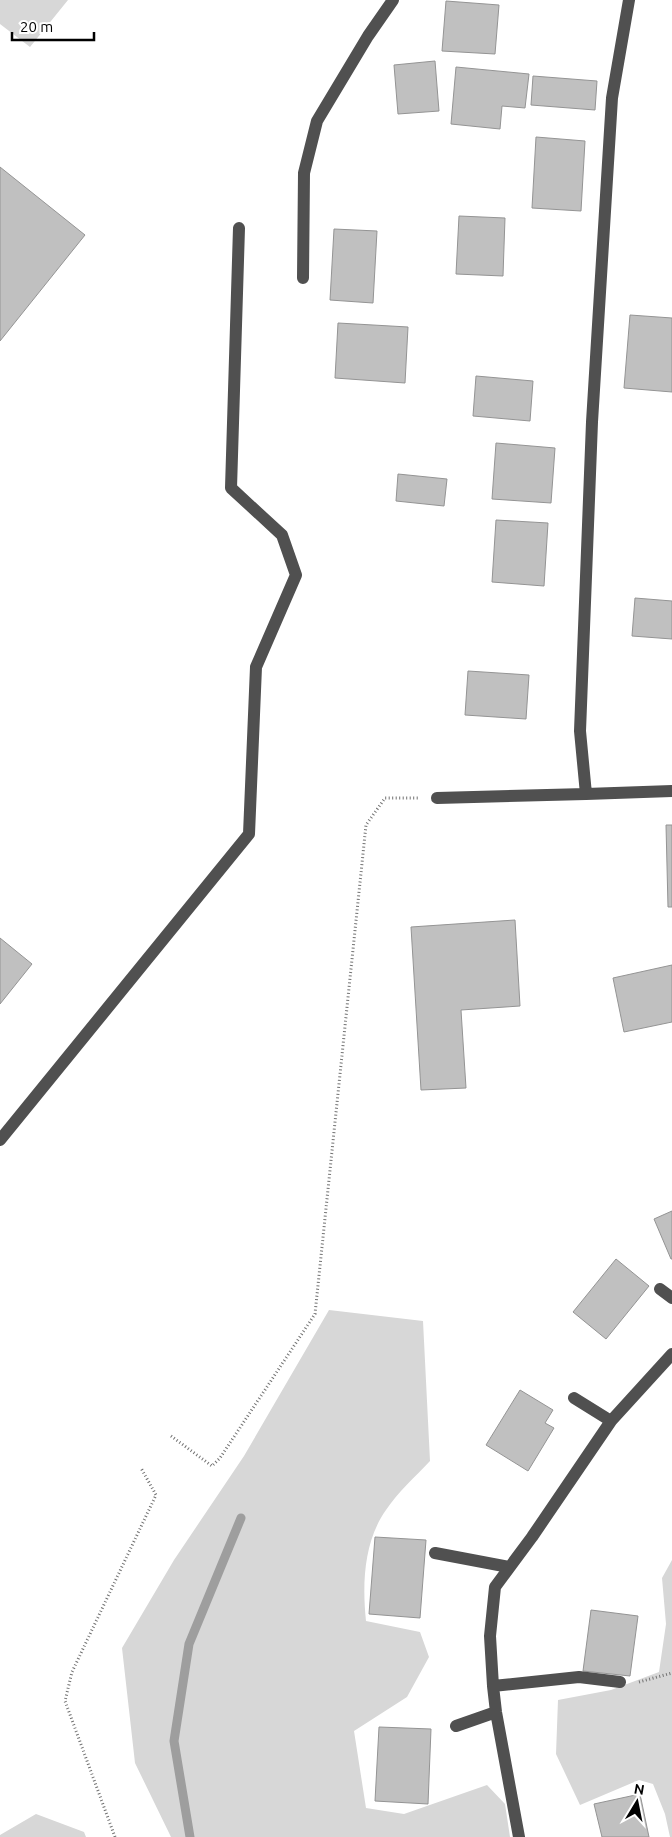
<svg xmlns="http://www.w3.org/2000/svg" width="672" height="1837" viewBox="0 0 672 1837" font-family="Ubuntu,sans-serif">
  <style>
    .green { fill: #d7d7d7 }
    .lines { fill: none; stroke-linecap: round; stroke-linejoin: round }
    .stream { stroke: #9e9e9e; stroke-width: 9 }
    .building { fill: #c0c0c0; stroke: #949494 }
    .path { stroke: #727272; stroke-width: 3; stroke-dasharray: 1 2.5; stroke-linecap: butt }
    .minor { stroke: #505050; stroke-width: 12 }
  </style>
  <rect width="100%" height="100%" fill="#fff"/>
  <path class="green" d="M0,0H68L30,47L0,24Z
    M329,1310L423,1321L430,1461C415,1477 398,1492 386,1510C364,1541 362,1583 366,1621L420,1632L429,1657L407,1697L354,1731L366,1808L404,1814L487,1785L505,1804L510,1837H171L135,1763L122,1648L174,1560L244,1456Z
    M672,1560V1837H670L665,1814L653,1784L639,1780L580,1805L556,1754L558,1700L611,1690L659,1672L666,1624L662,1578Z
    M36,1814L84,1832L86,1837H0V1835Z"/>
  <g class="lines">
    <path class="stream" d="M190,1837L174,1741L189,1644L241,1518"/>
  </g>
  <path class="building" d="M446,1L499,5L495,54L442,51Z
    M435,61L439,111L398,114L394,65Z
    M456,67L529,74L525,108L502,106L500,129L451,124Z
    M533,76L597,81L595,110L531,105Z
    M536,137L585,141L581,211L532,208Z
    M0,167L85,235L0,341Z
    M459,216L505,218L503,276L456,274Z
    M334,229L377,231L373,303L330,300Z
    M630,315L672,318V392L624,388Z
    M338,323L408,327L405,383L335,378Z
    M476,376L533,381L530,421L473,416Z
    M496,443L555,448L551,503L492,499Z
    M398,474L447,479L444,506L396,501Z
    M496,520L548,523L544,586L492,582Z
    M635,598L672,601V639L632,636Z
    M468,671L529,675L526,719L465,715Z
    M666,825H672V907H668Z
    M515,920L520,1006L461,1010L466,1088L421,1090L411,927Z
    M0,938L32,964L0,1004Z
    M672,965V1022L624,1032L613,978Z
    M672,1211V1259H671L654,1219Z
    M616,1259L649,1286L606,1339L573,1312Z
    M520,1390L553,1410L545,1423L554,1428L528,1471L486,1445Z
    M375,1537L426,1540L420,1618L369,1614Z
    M591,1610L638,1616L630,1676L583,1671Z
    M379,1727L431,1729L428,1804L375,1801Z
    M640,1794L649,1837H602L594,1804Z"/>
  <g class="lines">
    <path class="path" d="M171,1436L212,1466L220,1458L315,1314L366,825L385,798H419
      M639,1682L672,1673
      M115,1837L65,1701L72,1672L156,1495L141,1468"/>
    <path class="minor" d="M629,0L612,98L592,422L580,731L586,794L672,791
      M303,278L304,173L317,121L368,36L393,0
      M437,798L586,794
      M0,1140L249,834L256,667L296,575L282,535L231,488L239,228
      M660,1289L672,1298
      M574,1398L611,1421
      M435,1553L509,1567
      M493,1686L579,1677L620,1682
      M456,1726L496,1712
      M519,1837L496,1712L493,1686L490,1636L495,1587L532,1537L611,1421L672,1354"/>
  </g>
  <g transform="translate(637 1802) rotate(10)" stroke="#ffffff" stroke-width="4" paint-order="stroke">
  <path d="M0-4L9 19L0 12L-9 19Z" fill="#000000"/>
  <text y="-8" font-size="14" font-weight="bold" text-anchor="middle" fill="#000000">N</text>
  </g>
  <path d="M12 32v8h82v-8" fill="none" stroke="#000000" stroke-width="2.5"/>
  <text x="20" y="32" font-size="15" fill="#000000" stroke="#ffffff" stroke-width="4" paint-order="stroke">20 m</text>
</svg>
